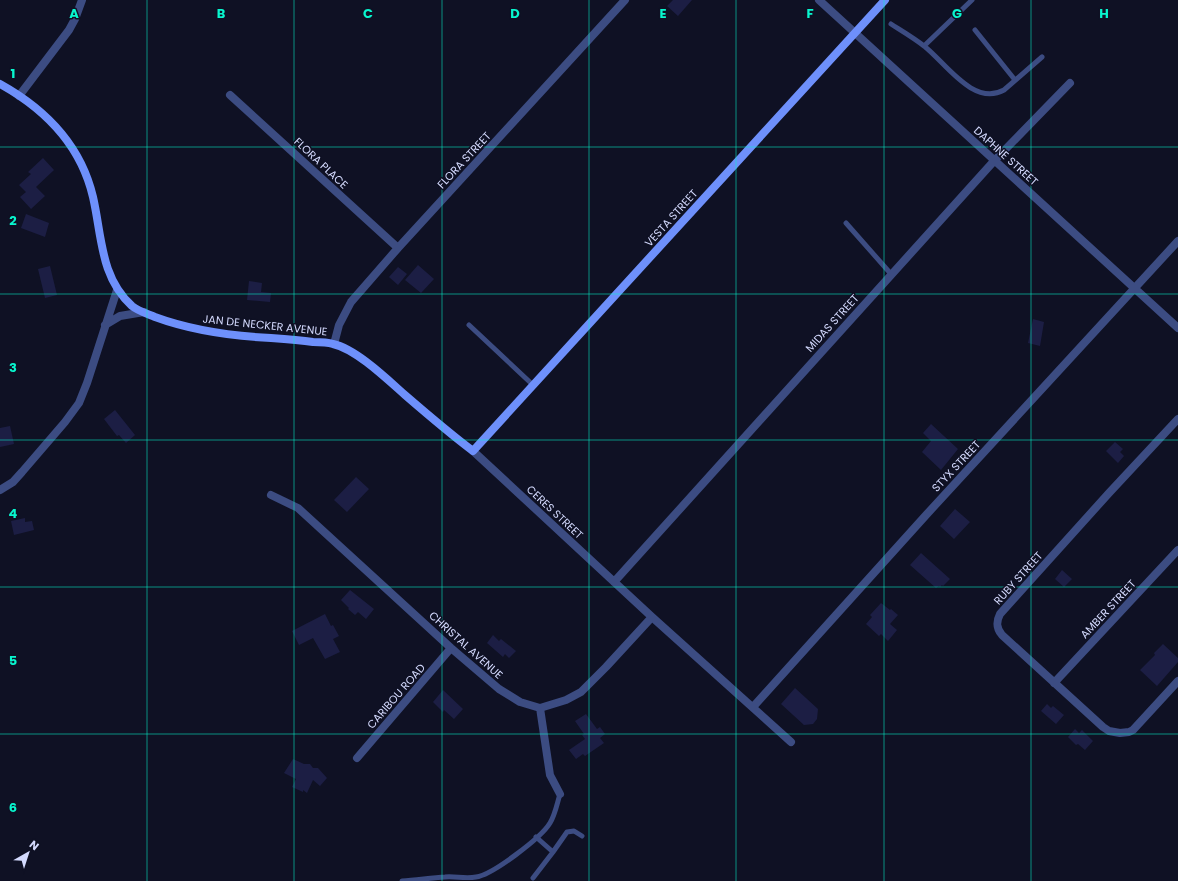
<svg xmlns="http://www.w3.org/2000/svg" width="1178" height="881" viewBox="0 0 1178 881" font-family="Poppins,sans-serif">
  <style>
    .building { fill: #1c1e44 }
    .lines { fill: none; stroke-linecap: round; stroke-linejoin: round }
    .lane { stroke: #3c4c82; stroke-width: 5 }
    .street { stroke: #3c4c82; stroke-width: 8 }
    .secondary { stroke: #6e90fb; stroke-width: 8 }
    .grid { fill: none; stroke: #08f6ce; stroke-width: 1; stroke-opacity: 0.55 }
    .labels { text-anchor: middle; stroke-width: 3; stroke-linejoin: round; paint-order: stroke }
    .street-label { font-size: 11px; fill: #d4dafe; stroke: #0f1124 }
    .grid-label { font-size: 13px; text-anchor: middle; font-weight: bold; fill: #08f6ce; stroke: #0f1124; stroke-width: 3; stroke-linejoin: round; paint-order: stroke }
  </style>
  <rect width="100%" height="100%" fill="#0f1124"/>
  <path class="building" d="M673,0H692L678,16L667,6Z
    M43,158L54,170L36,187L45,196L31,209L20,197L26,192L19,185L31,174L28,172Z
    M26,214L49,223L45,237L21,228Z
    M418,265L434,279L421,293L405,280Z
    M50,266L57,295L45,298L38,269Z
    M398,267L407,274L398,285L389,277Z
    M249,281L262,283L261,292L271,293L270,302L247,300Z
    M1033,319L1044,322L1040,346L1028,343Z
    M115,410L135,435L126,443L119,435L117,436L104,419Z
    M931,424L958,449L941,470L922,452L931,441L923,433Z
    M10,426L14,444L0,447V428Z
    M1115,442L1123,449L1120,452L1124,456L1118,463L1106,451Z
    M356,477L369,489L347,512L334,500Z
    M955,509L970,522L954,539L940,526Z
    M25,518V522L32,521L34,530L14,535L11,521Z
    M921,553L950,579L943,586L942,585L940,587L939,586L936,588L910,565Z
    M1062,570L1072,579L1064,587L1055,579Z
    M350,590L374,609L366,619L358,612L355,615L348,609L349,608L341,600Z
    M881,603L890,610L891,609L898,615L890,624L897,630L888,641L881,634L879,636L866,624L872,617L870,615Z
    M325,614L331,626L333,625L339,636L333,639L340,652L325,659L313,638L299,645L292,631Z
    M493,635L499,641L501,639L516,651L509,658L505,654L503,657L487,643Z
    M1163,644L1178,658V662L1157,686L1140,670L1155,655L1154,653Z
    M795,688L818,709L817,719L813,724L804,725L781,704Z
    M443,690L463,709L454,719L444,710L443,712L433,702Z
    M1047,704L1051,708L1053,706L1064,715L1056,724L1041,711Z
    M586,714L597,729L600,727L605,734L600,738L604,743L585,756L583,754L576,759L569,750L585,739L582,735L584,734L575,721Z
    M1075,729L1079,733L1082,730L1093,741L1085,750L1078,744L1076,745L1068,737Z
    M293,759L304,764H310L313,768H318L327,778L320,786L313,780L307,793L303,790V792L292,787L296,779L284,773Z"/>
  <g class="lines">
    <path class="lane" d="M891,24C902,31 914,38 924,46C945,62 973,107 1004,90L1042,57
      M975,30L1015,80
      M924,46L972,0
      M846,223L891,274
      M469,325L533,385
      M536,837L553,852L567,832L574,831L582,836
      M533,878L553,852
      M402,881C416,880 431,878 445,877C455,876 465,879 476,877C492,875 541,838 550,823C555,815 557,804 560,794"/>
    <path class="street" d="M819,0L1178,328
      M230,95L398,248
      M19,96L69,30L75,19L82,0
      M105,325L120,316L144,312
      M334,344L339,325L351,302L398,248L625,0
      M1178,419L1109,493L1000,614C996,622 996,628 1002,635L1103,727L1109,731L1120,733L1129,732L1133,730L1178,681
      M473,451L652,617L791,742
      M0,490L13,482L22,472L65,422L79,403L87,383L117,290
      M271,495L298,508L451,648L499,689L520,702L540,708L566,700L581,692L606,667L652,617
      M614,582L994,161L1070,83
      M1054,683L1178,550
      M753,707L927,514L1178,241
      M540,708L550,775L560,794
      M357,758L451,648"/>
    <path class="secondary" d="M0,84C45,109 81,146 93,197C102,236 100,277 132,306C138,311 148,314 155,317C193,331 231,336 271,338C285,339 299,340 313,342C320,342 327,342 333,344C356,349 387,379 405,395C427,414 449,433 473,451L885,0"/>
  </g>
  <path class="grid" d="M147,0V881M294,0V881M442,0V881M589,0V881M736,0V881M884,0V881M1031,0V881M0,147H1178M0,294H1178M0,440H1178M0,587H1178M0,734H1178"/>
  <g class="labels">
    <g class="street-label">
      <text transform="translate(1006 156) rotate(42)" y="4">DAPHNE STREET</text>
      <text transform="translate(464 160) rotate(-47)" y="4">FLORA STREET</text>
      <text transform="translate(321 163) rotate(43)" y="4">FLORA PLACE</text>
      <text transform="translate(671 218) rotate(-48)" y="4">VESTA STREET</text>
      <text transform="translate(832 323) rotate(-48)" y="4">MIDAS STREET</text>
      <text transform="translate(265 325) rotate(6)" y="4">JAN DE NECKER AVENUE</text>
      <text transform="translate(956 466) rotate(-47)" y="4">STYX STREET</text>
      <text transform="translate(555 512) rotate(43)" y="4">CERES STREET</text>
      <text transform="translate(1018 578) rotate(-48)" y="4">RUBY STREET</text>
      <text transform="translate(1108 609) rotate(-47)" y="4">AMBER STREET</text>
      <text transform="translate(466 645) rotate(42)" y="4">CHRISTAL AVENUE</text>
      <text transform="translate(396 696) rotate(-49)" y="4">CARIBOU ROAD</text>
    </g>
  </g>
  <g class="grid-label">
    <text x="74" y="18">A</text>
    <text x="221" y="18">B</text>
    <text x="368" y="18">C</text>
    <text x="515" y="18">D</text>
    <text x="663" y="18">E</text>
    <text x="810" y="18">F</text>
    <text x="957" y="18">G</text>
    <text x="1104" y="18">H</text>
    <text x="13" y="78">1</text>
    <text x="13" y="225">2</text>
    <text x="13" y="372">3</text>
    <text x="13" y="518">4</text>
    <text x="13" y="665">5</text>
    <text x="13" y="812">6</text>
  </g>
  <g transform="translate(28 853) rotate(39)" stroke="#0f1124" stroke-width="3" paint-order="stroke">
  <path d="M0-3L7 15L0 10L-7 15Z" fill="#d4dafe"/>
  <text y="-6" font-size="11" font-weight="bold" text-anchor="middle" fill="#d4dafe">N</text>
  </g>
</svg>
